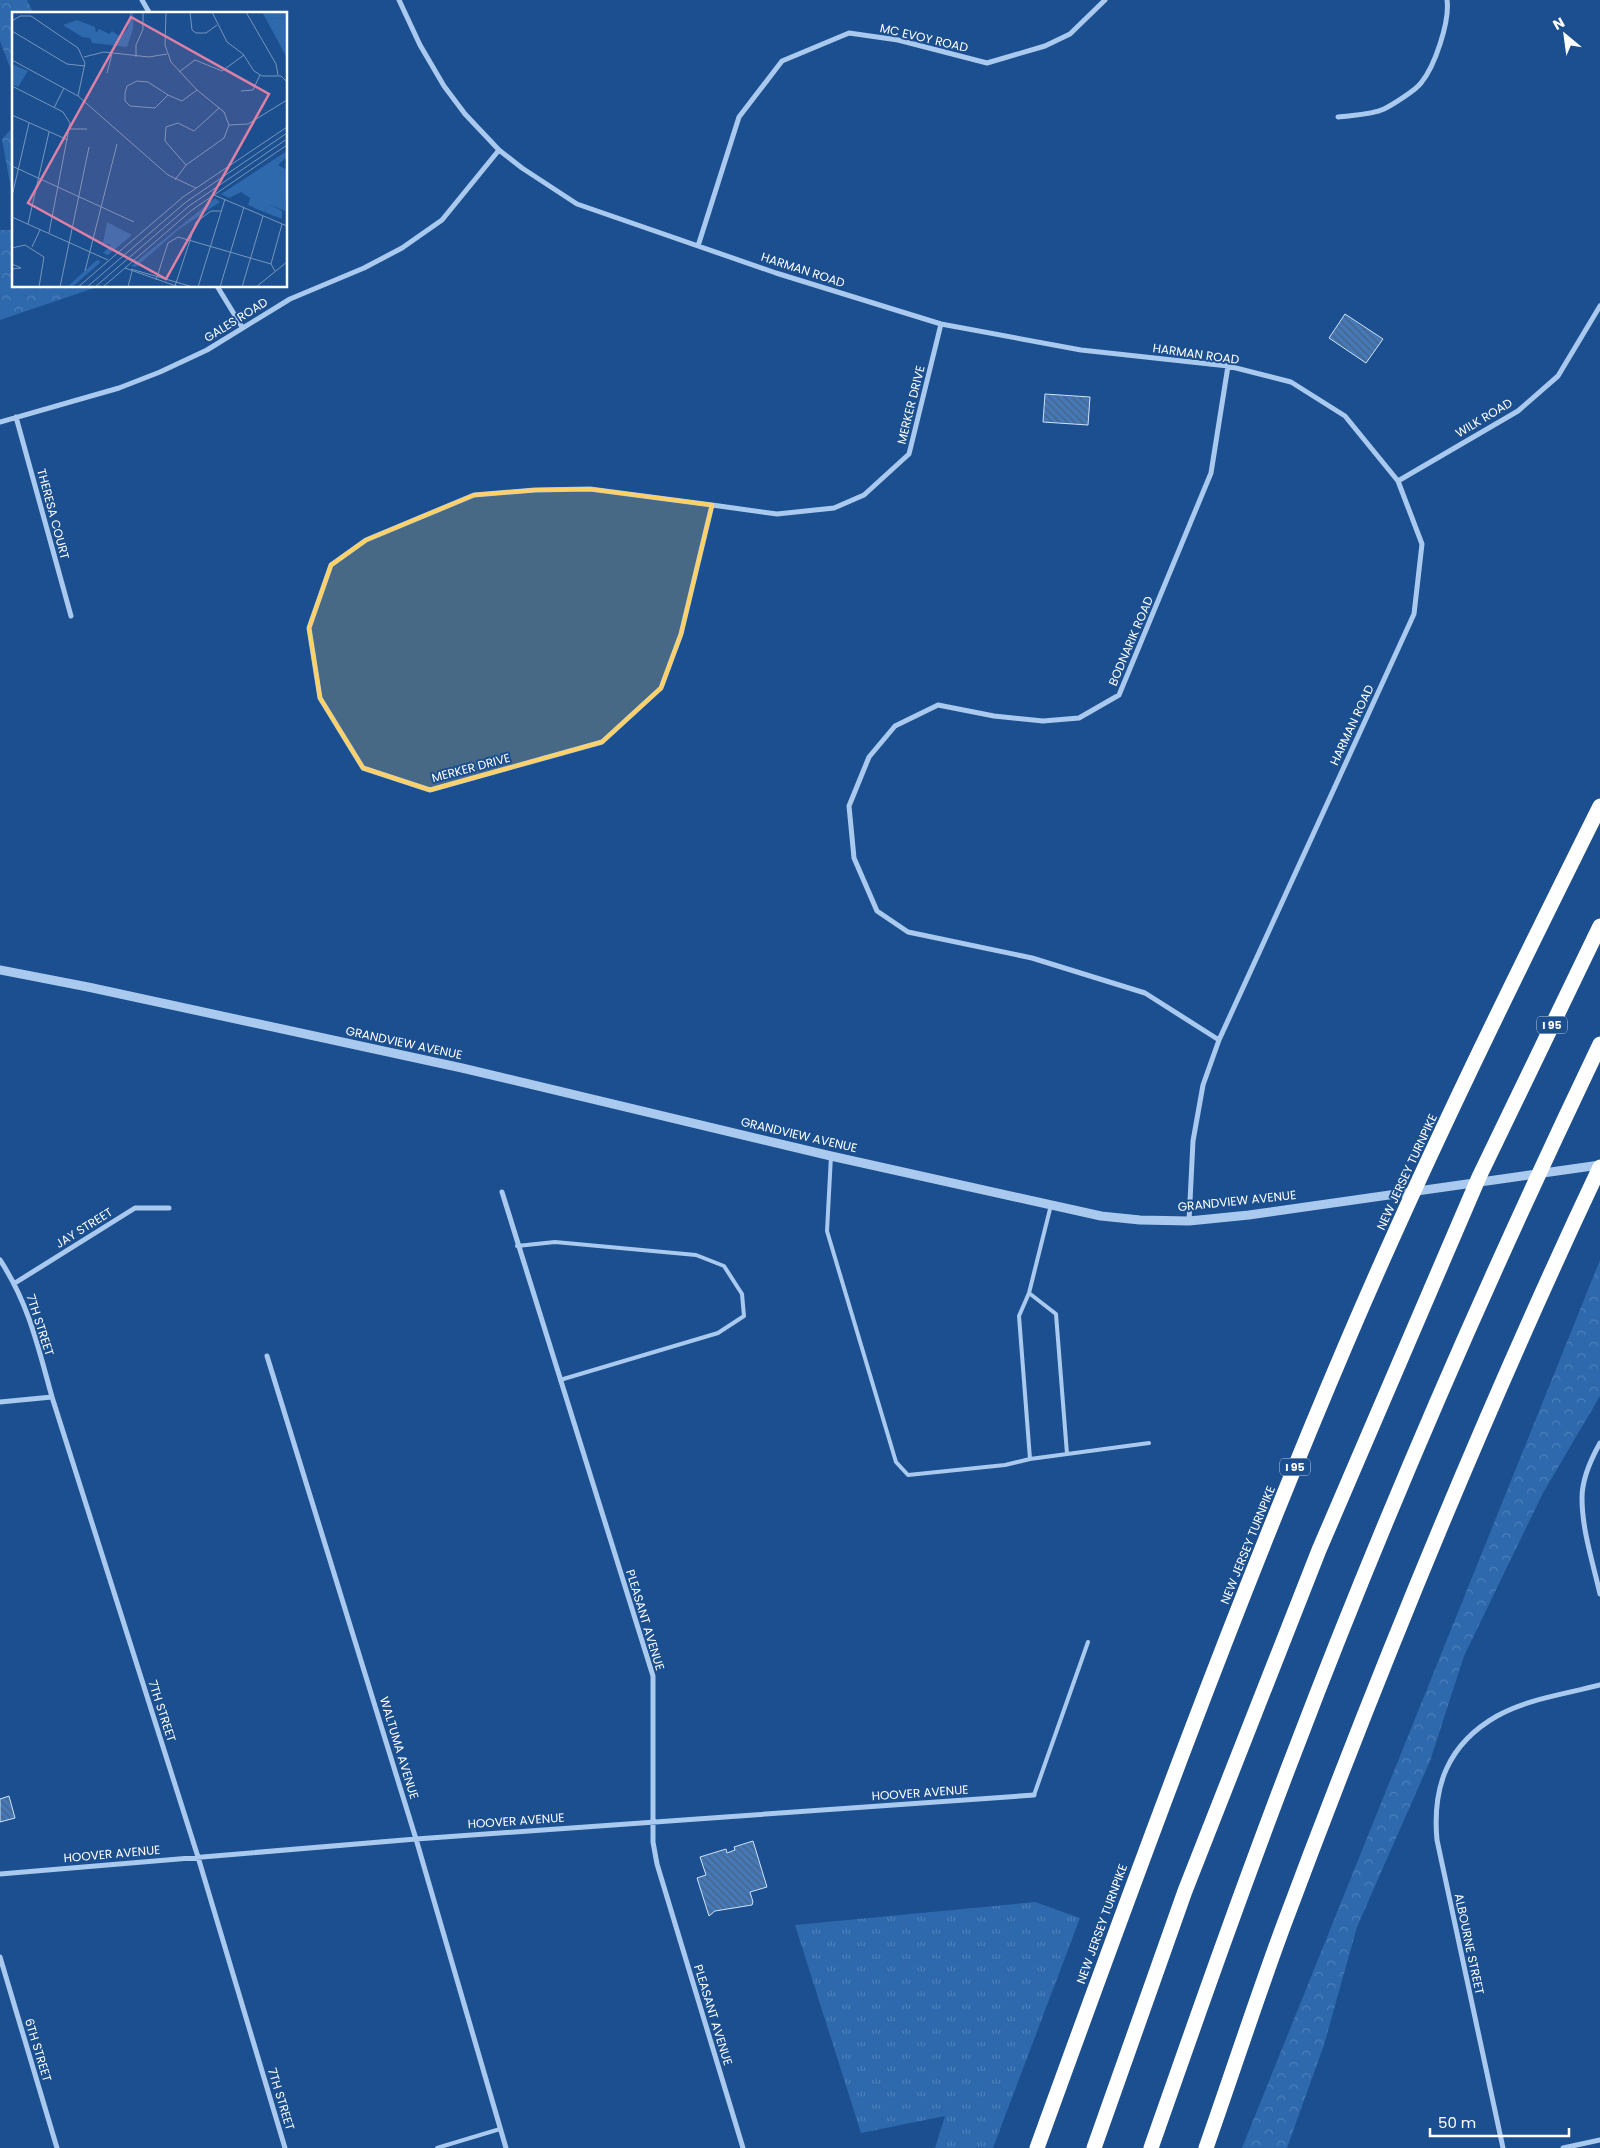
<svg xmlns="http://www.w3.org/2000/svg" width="1600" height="2148" viewBox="0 0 1600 2148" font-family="Poppins,sans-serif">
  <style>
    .grass { fill: url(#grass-tufts) }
    .forest { fill: url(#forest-crowns) }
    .building { fill: url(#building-back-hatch); stroke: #cfe3fa }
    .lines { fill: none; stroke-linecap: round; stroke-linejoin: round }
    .service { stroke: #a9c9ee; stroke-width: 4 }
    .minor { stroke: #a9c9ee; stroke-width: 5 }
    .tertiary { stroke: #a9c9ee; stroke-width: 9 }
    .motorway { stroke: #fff; stroke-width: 15 }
    .marked { fill: #ffd166; fill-opacity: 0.2; stroke: #ffd166; stroke-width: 4; stroke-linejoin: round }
    .labels { text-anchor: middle; stroke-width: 4; stroke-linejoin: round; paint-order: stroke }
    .shield { fill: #1b4f8f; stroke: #bbcadd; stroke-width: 1 }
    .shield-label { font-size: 11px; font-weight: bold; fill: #fff }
    .street-label { font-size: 12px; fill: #fff; stroke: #1b4f8f }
    .inset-road { fill: none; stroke: #7695bc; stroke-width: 1 }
    .view { fill: #dd80a5; fill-opacity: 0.15; stroke: #dd80a5; stroke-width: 2.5 }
    .inset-edge { fill: none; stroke: #fff; stroke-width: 2.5 }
  </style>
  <defs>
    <pattern id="grass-tufts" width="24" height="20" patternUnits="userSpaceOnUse" patternTransform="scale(1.25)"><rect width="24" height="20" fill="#2e69ad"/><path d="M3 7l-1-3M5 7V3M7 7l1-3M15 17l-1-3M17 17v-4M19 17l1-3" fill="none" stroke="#4d80b9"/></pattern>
    <pattern id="forest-crowns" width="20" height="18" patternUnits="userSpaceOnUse" patternTransform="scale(1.25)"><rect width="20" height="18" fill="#2e69ad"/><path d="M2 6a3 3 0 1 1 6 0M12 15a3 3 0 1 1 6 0" fill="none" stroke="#4d80b9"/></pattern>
    <pattern id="building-back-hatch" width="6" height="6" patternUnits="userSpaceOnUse" patternTransform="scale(1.25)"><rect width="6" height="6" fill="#4478b7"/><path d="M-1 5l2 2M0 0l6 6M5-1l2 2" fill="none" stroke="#486282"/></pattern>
  </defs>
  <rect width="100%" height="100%" fill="#1b4f8f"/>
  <path class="grass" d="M1035,1902L1080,1918L993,2148H935L945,2116L861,2133L795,1925Z"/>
  <path class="forest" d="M0,0H27L34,14H14V78L0,41Z
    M14,126V206L2,139Z
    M0,230H14V286H100L0,320Z
    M1600,1260V1396L1543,1493L1464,1656L1430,1761L1357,1927L1324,2045L1287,2148H1242Z"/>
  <path class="building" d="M1345,314L1383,339L1366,363L1329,338Z
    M1045,394L1090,397L1088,425L1043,422Z
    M9,1796L15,1818L0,1822V1799Z
    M753,1841L767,1887L750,1892L753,1902L752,1905L715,1911L709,1916L697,1878L706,1875L700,1857L726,1849L727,1853L735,1850L734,1847Z"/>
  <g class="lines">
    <path class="service" d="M831,1156L827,1231L896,1462L908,1475L1005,1465L1030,1459L1149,1443
      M517,1246L555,1242L696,1255L724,1266L742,1294L744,1316L718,1333L560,1380
      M1029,1293L1056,1314L1067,1454
      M1030,1459L1019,1316L1029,1293L1051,1205
      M1034,1795L1088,1642
      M437,2148L500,2129"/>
    <path class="minor" d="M142,0L150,14
      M399,0L420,45L444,86L465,114L499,150L522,168L577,204L776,273L941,324L1081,350L1228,366L1291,382L1345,416L1398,481L1422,544L1414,614L1219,1040L1203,1085L1193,1141L1189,1221
      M1338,117C1352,115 1371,115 1384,109C1392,105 1416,90 1421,83C1435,66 1450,21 1447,0
      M698,246L739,117L782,61L849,33L898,40L987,63L1045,46L1070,34L1105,0
      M217,286L242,327
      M16,417L71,616
      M0,422L119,388L160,372L207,350L290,299L364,268L402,248L442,220L499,150
      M1398,481L1518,411L1558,376L1600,306
      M590,489L712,505L681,634L661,688L602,742L430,790L363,768L320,698L309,628L331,565L366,540L474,495L535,490Z
      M712,505L777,514L834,508L864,495L909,454L941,324
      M1219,1040L1145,993L1032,958L908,932L877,911L854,858L849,806L869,757L895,726L938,705L994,716L1043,721L1079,718L1119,695L1211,473L1228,366
      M502,1192L653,1676V1842L657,1864L743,2148
      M0,1260C29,1304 38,1347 52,1397L198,1857L285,2148
      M15,1283L135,1208H169
      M267,1356L416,1839L506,2148
      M0,1402L52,1397
      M1600,1443C1591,1459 1582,1479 1582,1498C1582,1530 1593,1563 1600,1594
      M0,1874L416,1839L1034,1795
      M0,1957L57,2148
      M1503,2148L1437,1840C1432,1786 1448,1744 1497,1716C1527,1699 1566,1694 1600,1685
      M1563,2148L1600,2140"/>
    <path class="tertiary" d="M0,970L88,987L462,1068L831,1156L1101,1216L1140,1220L1189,1221L1249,1215L1600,1165"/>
    <path class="motorway" d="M1037,2148C1135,1878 1234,1607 1347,1342C1424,1161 1512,983 1600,806
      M1094,2148L1185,1891L1319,1550L1479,1177L1600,926
      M1151,2148C1198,2014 1245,1880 1296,1748C1387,1509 1490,1274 1600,1044
      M1206,2148C1232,2074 1256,2000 1283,1927C1379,1670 1483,1415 1600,1167"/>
  </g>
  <path class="marked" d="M590,489L712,505L681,634L661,688L602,742L430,790L363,768L320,698L309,628L331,565L366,540L474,495L535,490Z"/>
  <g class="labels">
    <g class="shield">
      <rect x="1537" y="1016.5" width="30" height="17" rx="4"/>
      <rect x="1280" y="1458.5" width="30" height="17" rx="4"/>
    </g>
    <g class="shield-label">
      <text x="1552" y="1029">I 95</text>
      <text x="1295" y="1471">I 95</text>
    </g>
    <g class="street-label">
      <text transform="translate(924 38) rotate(13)" y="4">MC EVOY ROAD</text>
      <text transform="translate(803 270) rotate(18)" y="4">HARMAN ROAD</text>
      <text transform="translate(236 320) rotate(-32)" y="4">GALES ROAD</text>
      <text transform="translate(1196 354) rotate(8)" y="4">HARMAN ROAD</text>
      <text transform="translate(911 405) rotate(-76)" y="4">MERKER DRIVE</text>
      <text transform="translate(1484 418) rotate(-31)" y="4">WILK ROAD</text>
      <text transform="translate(53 514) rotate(75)" y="4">THERESA COURT</text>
      <text transform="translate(1131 641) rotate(-67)" y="4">BODNARIK ROAD</text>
      <text transform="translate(1352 725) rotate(-65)" y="4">HARMAN ROAD</text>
      <text transform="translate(471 768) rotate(-15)" y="4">MERKER DRIVE</text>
      <text transform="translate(404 1043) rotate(12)" y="4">GRANDVIEW AVENUE</text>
      <text transform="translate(799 1135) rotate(13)" y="4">GRANDVIEW AVENUE</text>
      <text transform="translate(1407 1172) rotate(-65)" y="4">NEW JERSEY TURNPIKE</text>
      <text transform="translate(1237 1201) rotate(-6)" y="4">GRANDVIEW AVENUE</text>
      <text transform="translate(84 1228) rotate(-32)" y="4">JAY STREET</text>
      <text transform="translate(40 1325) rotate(72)" y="4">7TH STREET</text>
      <text transform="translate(1248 1545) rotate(-68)" y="4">NEW JERSEY TURNPIKE</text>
      <text transform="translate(645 1620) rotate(73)" y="4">PLEASANT AVENUE</text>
      <text transform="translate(162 1711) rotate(72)" y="4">7TH STREET</text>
      <text transform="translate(399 1748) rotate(73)" y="4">WALTUMA AVENUE</text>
      <text transform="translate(920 1793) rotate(-4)" y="4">HOOVER AVENUE</text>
      <text transform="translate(516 1821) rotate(-4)" y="4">HOOVER AVENUE</text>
      <text transform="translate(112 1854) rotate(-5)" y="4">HOOVER AVENUE</text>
      <text transform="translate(1102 1924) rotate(-70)" y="4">NEW JERSEY TURNPIKE</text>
      <text transform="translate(1469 1944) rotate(78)" y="4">ALBOURNE STREET</text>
      <text transform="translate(713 2015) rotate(73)" y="4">PLEASANT AVENUE</text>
      <text transform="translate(38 2050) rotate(73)" y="4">6TH STREET</text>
      <text transform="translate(281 2099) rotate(73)" y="4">7TH STREET</text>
    </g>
  </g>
  <g transform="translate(12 12)">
    <rect width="275" height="275" fill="#1b4f8f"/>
    <path d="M258,193L270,199V207L252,200ZM95,210L120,223L96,243L91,241L99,233L91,231ZM85,248L89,250L60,275H55Z" fill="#2e69ad"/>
    <path d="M115,0H121V17L115,35L80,31L78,26L70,25L51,13L65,8L83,15L84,21L87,17L97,22L100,19L109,25L116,16L118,2ZM266,5L275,7V46L255,9ZM275,139V145L266,153L275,158L273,199L258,193L252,200L236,193L238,186L229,180L217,186L209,182ZM203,186L208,190L166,218L124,255L119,254Z" fill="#2e69ad"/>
    <path d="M250,0H275V7L266,5L255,9ZM0,52L16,59L6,75L0,72Z" fill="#2e69ad"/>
    <path class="inset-road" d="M154,0L153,33L159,50L185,78L212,100L217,113L212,126L174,153L163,168M178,0L180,18L184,21H194L205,13M200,0L215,30L231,42L242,59L250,64H269L275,70M234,0L264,52L266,63M0,9L8,4H19L66,36L73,51L66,84M0,19L55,52L73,54M72,45L92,40L137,45L155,42M124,45V33L131,17V0M0,48L66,84L156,163L184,176M167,60L183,48L210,59L232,43M95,61L100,42M125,69L136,70L156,83L143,96L118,94L113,89V81L115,74ZM0,74L51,100L58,111L37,221M229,79L241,78L248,63M156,83L170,89L185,78M42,96L52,76M0,103L56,128M217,113L236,112L275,88M58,117H75M174,153L153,129L154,115L166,111L182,119L207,96M0,154L122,210M202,183L275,214M0,184L17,111M0,205L96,248M16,212L37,120M20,235L28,218M0,236L13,233L32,245L27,275M0,252L9,256L0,257M259,252L270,212M113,256L167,275M119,257L181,275M73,259L105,132M144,268L156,231L166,225L259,252L263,259M163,274L184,210L199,199H209M48,275L77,135M66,275L171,185L275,115M75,275L174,190L275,121M83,275L177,194L275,127M91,275L180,198L275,133M116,275L120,259M186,275L213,187M208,275L232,195M230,275L251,204M244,275L275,250"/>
    <path class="view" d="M119,5L257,82L154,267L16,191Z"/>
    <rect width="275" height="275" class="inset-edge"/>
  </g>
  <g transform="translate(1565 35) rotate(331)" stroke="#1b4f8f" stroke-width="4" paint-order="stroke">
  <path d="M0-4L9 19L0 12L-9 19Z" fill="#ffffff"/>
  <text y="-8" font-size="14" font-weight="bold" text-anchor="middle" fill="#ffffff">N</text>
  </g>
  <path d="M1430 2128v8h139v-8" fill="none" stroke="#ffffff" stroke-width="2.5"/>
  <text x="1438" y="2128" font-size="15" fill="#ffffff" stroke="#1b4f8f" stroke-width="4" paint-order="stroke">50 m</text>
</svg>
